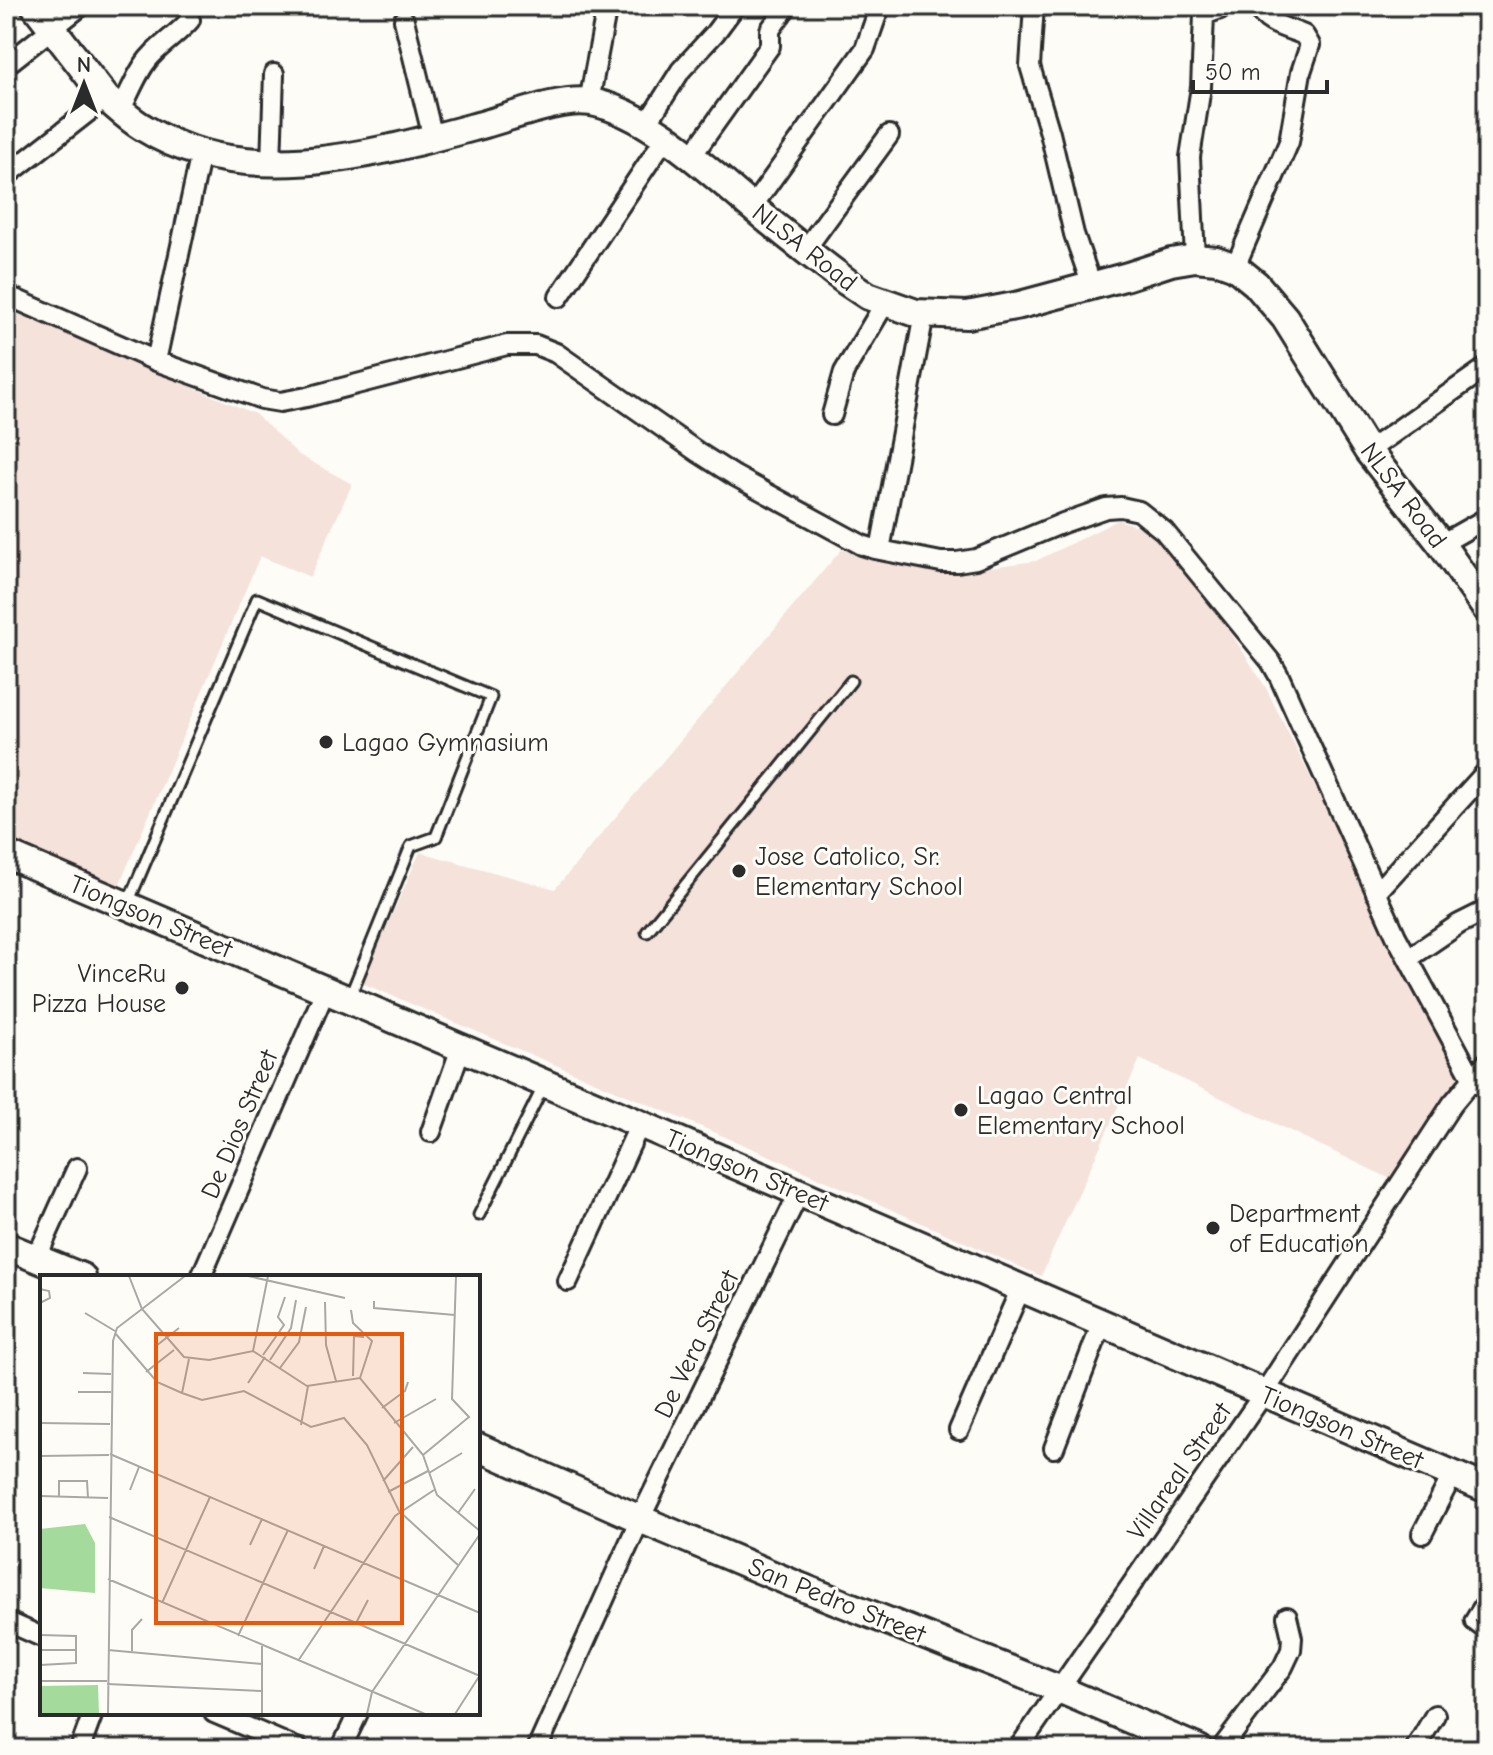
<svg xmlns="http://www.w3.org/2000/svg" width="1493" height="1755" viewBox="0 0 1493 1755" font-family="'Comic Neue',sans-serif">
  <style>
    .built { fill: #f4e2db }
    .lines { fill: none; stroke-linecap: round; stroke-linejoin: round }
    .lane-casing { stroke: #2b2b2b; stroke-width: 15 }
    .street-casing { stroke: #2b2b2b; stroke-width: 24 }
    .secondary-casing { stroke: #2b2b2b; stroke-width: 32 }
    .lane { stroke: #fdfcf7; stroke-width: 9 }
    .street { stroke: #fdfcf7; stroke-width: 18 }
    .secondary { stroke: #fdfcf7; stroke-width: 26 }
    .poi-dot { fill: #2b2b2b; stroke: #fdfcf7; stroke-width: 3 }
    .labels { text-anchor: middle; stroke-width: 6; stroke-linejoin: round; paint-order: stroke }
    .street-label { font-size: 26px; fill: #2b2b2b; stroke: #fdfcf7 }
    .poi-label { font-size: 26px; fill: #2b2b2b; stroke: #fdfcf7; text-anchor: start }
    .inset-road { fill: none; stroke: #a9a8a5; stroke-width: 2 }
    .view { fill: #e8590c; fill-opacity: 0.15; stroke: #e8590c; stroke-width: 4 }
    .inset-edge { fill: none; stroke: #2b2b2b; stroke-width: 4 }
  </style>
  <rect width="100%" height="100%" fill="#fdfcf7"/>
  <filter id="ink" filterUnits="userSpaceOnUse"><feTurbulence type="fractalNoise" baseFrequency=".0125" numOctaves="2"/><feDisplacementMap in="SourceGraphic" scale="16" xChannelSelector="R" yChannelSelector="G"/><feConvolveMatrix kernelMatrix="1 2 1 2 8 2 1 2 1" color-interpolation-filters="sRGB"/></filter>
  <g filter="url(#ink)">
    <path class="built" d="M6,308L255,414L299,455L352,484L310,577L260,556L118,888L6,842Z
      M1118,520L1149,530L1229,630L1266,688L1461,1081L1395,1181L1140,1059L1041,1276L784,1162L362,983L420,852L555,889L841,550L966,570L1036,561Z"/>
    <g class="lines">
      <defs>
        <path id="lane" d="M128,903L257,599L491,697L436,837L411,846L349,999
          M647,932L851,681
          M479,1215L543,1087
          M1487,1592L1470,1620L1471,1624L1487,1636"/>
        <path id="street" d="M1034,6L1030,66L1050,133L1074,234L1092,286
          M404,20L433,138
          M6,65L81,6
          M589,102L607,6
          M120,111C130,93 138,69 152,55C164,42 179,33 190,20
          M646,125L681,70L715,33L735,6
          M691,157L770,46V30L787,6
          M271,163L274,74
          M6,176L106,98
          M752,207L865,49L880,6
          M805,250L889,135
          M1195,258L1190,157L1201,87L1204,15L1228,6
          M1235,267L1289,142L1301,72L1310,45L1304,35C1285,27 1267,25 1256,6
          M6,295L156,361L262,399L280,402L307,397L507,345H536L556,353L699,453L735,476L862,545L875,549L941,562H957L976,559L1063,523L1106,508L1121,507L1139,511L1164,531L1271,662L1279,676L1396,936L1473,1079L1487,1091
          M559,297L665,138
          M156,361L201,153
          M832,415L844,372L885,303
          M1368,451L1487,367
          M1441,544L1487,518
          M880,550L924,314
          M1376,893L1487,771
          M1409,958L1459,924L1487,910
          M431,1132L461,1048
          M36,1259L77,1168
          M201,1277L325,991
          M568,1281L640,1124
          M959,1430L1021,1288
          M1054,1448L1102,1323
          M1422,1534L1453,1474
          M6,1621L42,1637
          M214,1713L299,1749
          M82,1743L93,1713
          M341,1749L358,1713
          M537,1749L640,1519L799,1193
          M1018,1749L1264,1393L1452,1104L1487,1062
          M1221,1749L1283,1667L1291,1650L1292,1638L1287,1617
          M1415,1749L1435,1715"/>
        <path id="secondary" d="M35,6L106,98C118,109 130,120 144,128C247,192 377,153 485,124C514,116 562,97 591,102C647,112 709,171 752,207C783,233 815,258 847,282L868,296L916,313L967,315L1020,305L1128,276L1171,262L1195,258L1216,260L1235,267L1256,284L1285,318L1368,451L1441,544L1487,610
          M6,854L640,1124L1487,1489
          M6,1246L82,1277
          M478,1447L640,1519L794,1584L1059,1689L1199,1749"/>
      </defs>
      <use href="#lane" class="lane-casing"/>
      <use href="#street" class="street-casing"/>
      <use href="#secondary" class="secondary-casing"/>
      <use href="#lane" class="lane"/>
      <use href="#street" class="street"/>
      <use href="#secondary" class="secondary"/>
    </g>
  </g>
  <g class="poi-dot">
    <circle cx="326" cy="742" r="8"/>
    <circle cx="739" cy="871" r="8"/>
    <circle cx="182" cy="988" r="8"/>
    <circle cx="961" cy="1110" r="8"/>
    <circle cx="1213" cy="1228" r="8"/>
  </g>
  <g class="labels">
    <g class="street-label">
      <text transform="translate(805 247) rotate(38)" y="9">NLSA Road</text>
      <text transform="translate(1404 495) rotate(53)" y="9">NLSA Road</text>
      <text transform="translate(151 916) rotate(23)" y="9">Tiongson Street</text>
      <text transform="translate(239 1124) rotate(-67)" y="9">De Dios Street</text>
      <text transform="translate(747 1170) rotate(23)" y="9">Tiongson Street</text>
      <text transform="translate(696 1344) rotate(-64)" y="9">De Vera Street</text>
      <text transform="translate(1342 1427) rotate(23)" y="9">Tiongson Street</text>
      <text transform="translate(1179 1471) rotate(-55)" y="9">Villareal Street</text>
      <text transform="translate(837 1600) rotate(22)" y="9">San Pedro Street</text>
    </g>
    <g class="poi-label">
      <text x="342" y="751">Lagao Gymnasium</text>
      <text x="755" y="865">Jose Catolico, Sr.<tspan x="755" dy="30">Elementary School</tspan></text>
      <text x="166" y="982" text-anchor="end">VinceRu<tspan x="166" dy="30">Pizza House</tspan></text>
      <text x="977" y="1104">Lagao Central<tspan x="977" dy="30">Elementary School</tspan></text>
      <text x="1229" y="1222">Department<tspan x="1229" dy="30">of Education</tspan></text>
    </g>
  </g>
  <g transform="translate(40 1275)">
    <rect width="440" height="440" fill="#fdfcf7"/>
    <path d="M45,249L55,268V318L0,313V254ZM58,410L59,439H0V411Z" fill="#a5da9d"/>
    <path class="inset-road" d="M89,1L102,34L144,82L169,85L213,76L267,111L320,103L383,180L397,220L440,256M208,1L305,23M0,14L9,16L10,23L0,28M334,26V33L415,40M285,27L286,70L296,106M102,34L145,1M311,35L313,48L332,66L320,103M45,38L75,56M75,58L117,107L142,118L162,125L204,116L271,152L304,143L327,170L359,236L419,291M116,71L139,53M213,76L228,1M223,80L244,50L238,42L245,22M230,85L251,53L256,25M240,93L259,67L266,32M106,97L134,75M43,98L71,99M313,101L314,61L324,62M208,108L225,82M38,117H71M142,118L149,84M342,133L365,116L368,107M0,148L70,149M354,148L396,124M261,150L268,111M70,179L440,338M383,180L429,142L412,124L416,1M0,181L69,180M389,198L422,178M343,206L373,172M90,215L99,192M348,217L388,196M0,221L68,223M19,221V206H47L48,223M418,238L435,214M69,242L440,401M210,270L222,244M274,294L284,271M68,304L385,439M122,328L170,222M316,348L328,325M0,360L36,361V388L0,390M198,361L248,255M222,371V439M0,375H36M68,375L222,389M92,376V355L102,344M258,386L355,241L394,215M0,406H67M67,409L222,416M68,439L73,66L77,53L102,34M327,439L332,417L440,259M415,439L440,400"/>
    <path class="view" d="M116,59H362V348H116Z"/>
    <rect width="440" height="440" class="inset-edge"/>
  </g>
  <rect width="1493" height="1755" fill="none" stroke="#fdfcf7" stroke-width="32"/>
  <rect x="16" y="16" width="1461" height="1723" fill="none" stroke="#2b2b2b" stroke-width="3" filter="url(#ink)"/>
  <g transform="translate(84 84)" stroke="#fdfcf7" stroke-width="6" paint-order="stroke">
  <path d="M0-6L14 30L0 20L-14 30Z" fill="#2b2b2b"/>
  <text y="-12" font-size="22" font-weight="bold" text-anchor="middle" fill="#2b2b2b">N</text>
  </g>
  <path d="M1193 80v12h134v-12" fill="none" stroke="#2b2b2b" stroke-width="4"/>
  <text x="1205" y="80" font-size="24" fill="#2b2b2b" stroke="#fdfcf7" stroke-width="6" paint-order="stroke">50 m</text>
</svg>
